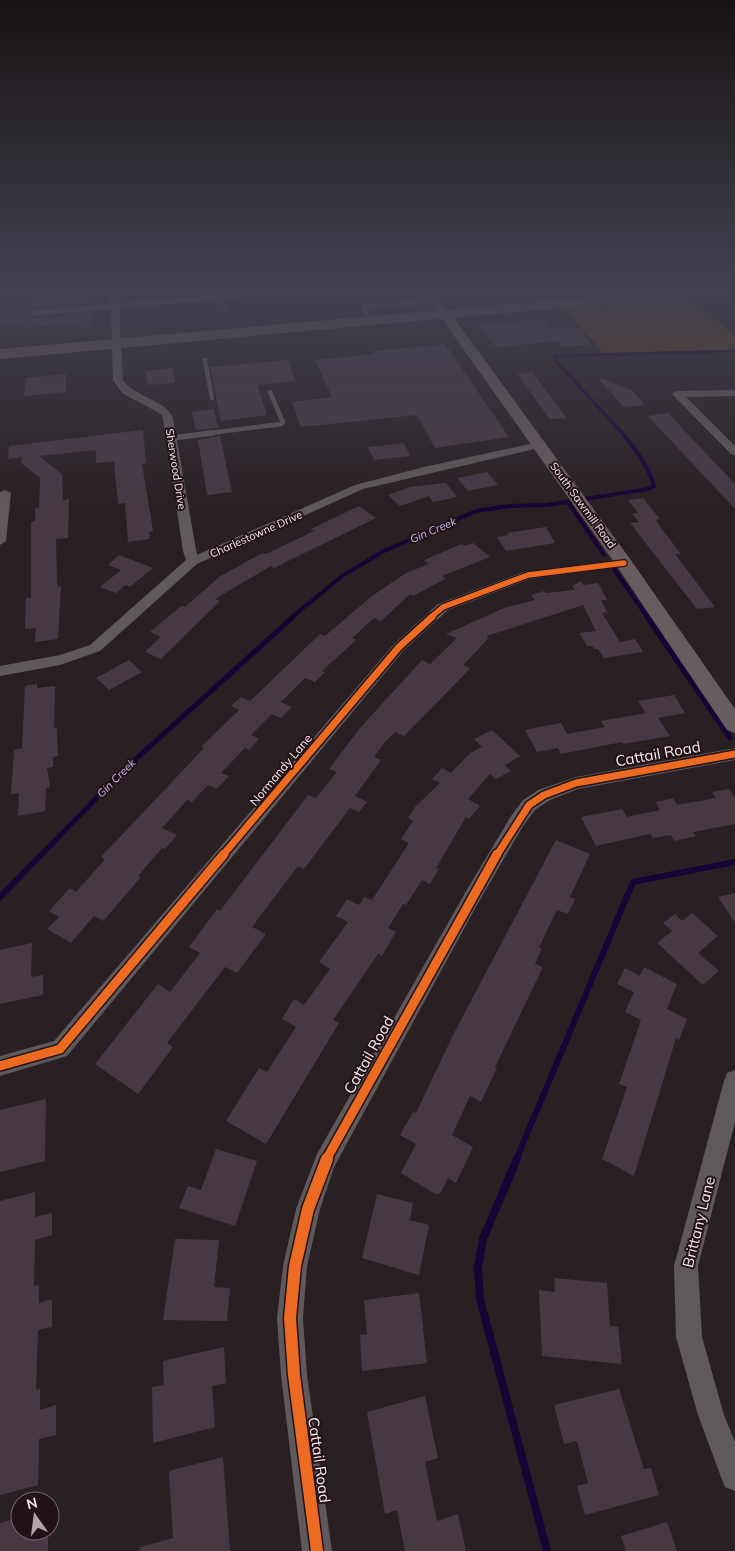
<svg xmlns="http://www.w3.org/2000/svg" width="735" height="1551" viewBox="0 0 735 1551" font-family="Mulish,sans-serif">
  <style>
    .green { fill: #5a3d20 }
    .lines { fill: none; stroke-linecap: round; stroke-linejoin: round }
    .stream-far4 { stroke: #180336; stroke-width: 3 }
    .stream-far3 { stroke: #180336; stroke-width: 4 }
    .stream-far2 { stroke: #180336; stroke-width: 5 }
    .stream-far1 { stroke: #180336; stroke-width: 6 }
    .stream { stroke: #180336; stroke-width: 8 }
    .building { fill: #463944 }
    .lane-far1 { stroke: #60595b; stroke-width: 4.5 }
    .lane { stroke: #60595b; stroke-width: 5.5 }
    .street { fill: #60595b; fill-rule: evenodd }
    .secondary { fill: #685d5e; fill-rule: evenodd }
    .primary { fill: #655859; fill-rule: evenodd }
    .cycleway-far3-casing { stroke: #231318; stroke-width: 8 }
    .cycleway-far2-casing { stroke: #231318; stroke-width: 10 }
    .cycleway-far1-casing { stroke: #231318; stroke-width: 12 }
    .cycleway-casing { stroke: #231318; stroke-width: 15 }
    .cycleway-far3 { stroke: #ed6a23; stroke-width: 5.5 }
    .cycleway-far2 { stroke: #ed6a23; stroke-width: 7 }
    .cycleway-far1 { stroke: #ed6a23; stroke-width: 9 }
    .cycleway { stroke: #ed6a23; stroke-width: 12 }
    .labels { text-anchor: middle; stroke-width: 4; stroke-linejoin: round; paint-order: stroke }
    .far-street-label { font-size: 11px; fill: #f8ecf0; stroke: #231318 }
    .far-water-label { font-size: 11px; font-style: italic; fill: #c8bdf5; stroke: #231318 }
    .street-label { font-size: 12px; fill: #f8ecf0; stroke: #231318 }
    .near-street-label { font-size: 15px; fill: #f8ecf0; stroke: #231318 }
  </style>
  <rect width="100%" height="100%" fill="#292023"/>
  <path class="green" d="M691,298L735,336V350L603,353L563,308Z"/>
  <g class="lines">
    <path class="stream-far4" d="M623,434L555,360V356L735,351"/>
    <path class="stream-far3" d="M568,502L604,555
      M614,569L648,618
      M291,618L342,576L384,551L476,511L510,506L547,505L648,489L654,486C648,465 635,449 622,433"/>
    <path class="stream-far2" d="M647,617L730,738
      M41,855L126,768L293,617"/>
    <path class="stream-far1" d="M0,897L42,854
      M516,1160L633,882L735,862"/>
    <path class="stream" d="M517,1159L483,1239L478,1267L480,1299L547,1551"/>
  </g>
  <path class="building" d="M79,290H93V303L33,308L27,313L33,318L93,312V327L79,328V322L23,328L24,322L0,328V299L30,303L31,296L79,293Z
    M228,301L229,312L216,313V302Z
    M544,318L553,329L578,328L592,344L563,347L558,341L496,347L480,326Z
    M445,344L509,437L435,448L417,415L301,427L292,402L332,397L315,360L375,354L373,351Z
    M289,360L295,381L257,385L267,415L221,421L210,367Z
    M172,368L175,383L148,385L145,371Z
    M532,372L556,404L567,418L550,419L517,374Z
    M66,374V392L24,396L26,378Z
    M597,377L632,390L645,405L624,407Z
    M214,409L218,428L196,430L192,412Z
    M668,413L735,484V509L648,416Z
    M143,430L146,463L142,464L153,531L149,532L150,539L128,542L125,503L118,504L114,461L96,463V450L39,456L62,474L63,500L69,499L68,538L56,539L57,580L58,587L61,586L58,639L35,642L36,628L25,629L26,598H31V522L35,521V508H39L40,478L21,463L22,457L8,459L9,446Z
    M220,436L232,492L207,495L198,440Z
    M404,443L410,456L374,460L368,447Z
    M487,472L498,485L468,491L457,478Z
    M446,483L457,497L433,502L429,496L400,506L388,495L410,487Z
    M643,498L660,519L656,520L661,528L681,554H675L715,607L697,609L630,523L639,522L632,514L638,513L628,500Z
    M359,506L376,518L274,568L271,566L215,599L220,601L161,659L145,652L161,637L150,632L181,606L185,607L219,577L257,556L264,553L266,554L314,531L311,529Z
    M546,527L555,543L506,551L497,537L508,535L507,533Z
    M473,543L490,557L442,576L445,579L413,596L410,594L381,621L374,618L352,638L356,640L322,671L325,672L315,682L305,678L281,702L292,707L281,718L272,714L251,735L259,739L249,750L245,748L221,773L229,776L217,789L208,785L192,802L187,800L162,828L177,835L165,849L162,848L138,876L141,877L103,921L94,916L71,943L47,929L59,917L49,911L70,888L76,892L105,859L101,857L204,748L201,747L239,710L231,706L241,697L250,701L320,634L325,636L372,596L406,573L429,564L424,560L462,544L464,546Z
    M119,555L153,568L130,587L125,585L116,593L100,587L121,570L108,565Z
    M581,581L583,585L598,583L607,600H601L607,612L602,613L620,642L635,639L643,652L604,658L598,649H595L592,646H587L579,633L596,631L583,605L487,636L488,639L463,665L470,668L464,675L404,736L395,732L385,742L374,757L381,760L355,796L367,802L359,812L350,808L304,869L298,866L252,927L266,934L237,973L225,967L167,1043L173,1047L138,1094L95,1064L158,984L170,992L200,953L189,947L217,909L220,911L308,795L316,798L337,772L329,769L360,728L422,660L430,664L457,638L446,634L504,608L535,600L531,595L544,591L546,593L575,590L572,586Z
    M129,660L142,672L109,690L96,678Z
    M37,684V688L55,686L54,728H57L58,756L53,757V767L47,768L50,787L46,788L45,811L18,816L19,793L11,794L14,750L22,748L25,686Z
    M674,695L685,713L658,718L670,736L623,744L622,742L561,754L558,748L537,752L525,730L561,723L567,734L605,727L601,721L646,713L638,701Z
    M492,730L520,756L505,765L511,771L496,779L490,774L468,799L480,806L469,819L466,817L436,868L439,869L430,884L422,880L406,905L403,904L388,928L396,932L382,956L378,954L333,1020L339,1023L266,1144L226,1121L259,1068L267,1072L296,1027L282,1019L294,999L304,1005L330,969L319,962L348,922L336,916L347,899L359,905L364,897L372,900L409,843L401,839L413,821L408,818L415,807L440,783L432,779L442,768L451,773L470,753L482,747L474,739Z
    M729,789L735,798V824L693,832L696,836L674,841L671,835L653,838L650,834L596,846L581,817L622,809L627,817L660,810L656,802L673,798L677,805L716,798L712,792Z
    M556,840L590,854L570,897L575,899L568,914L557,910L539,947L542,948L535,964L543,967L495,1067L497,1068L481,1102L470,1096L452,1135L473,1147L456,1183L448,1178L440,1194H435L401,1173L416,1144L400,1135L413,1112L416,1113L454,1033Z
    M735,893V923L718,897Z
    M692,913L718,936L698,953L719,971L703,985L657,943L672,931L663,923L675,914L682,921Z
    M32,943L31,977L43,975V995L0,1004V950Z
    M644,967L677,984L667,1009L687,1019L679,1040L676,1038L634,1176L602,1159L627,1087L619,1084L641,1020L625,1012L634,992L617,984L625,968L640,976Z
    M46,1099L45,1161L0,1172V1110Z
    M216,1149L257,1161L235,1226L179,1208L188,1186L201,1190Z
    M35,1192V1217L52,1213V1235L35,1240L34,1286L39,1285V1303L52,1299V1327L38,1330L36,1390L40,1389V1410L56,1405V1435L39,1439L38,1485L0,1495V1201Z
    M377,1194L413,1203L410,1220L429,1225L419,1275L362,1258Z
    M175,1239L219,1240L214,1287L230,1288L227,1321L163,1320Z
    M554,1278L607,1283L610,1326L618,1327L622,1364L542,1356L539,1290L555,1292Z
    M419,1293L427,1363L362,1371L360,1335L367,1334L364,1300Z
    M224,1347L226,1383L212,1386L215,1427L153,1443L152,1387L164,1385L163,1361Z
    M619,1389L644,1469L651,1468L659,1495L585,1515L577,1486L588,1483L577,1441L564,1444L554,1405Z
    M425,1396L438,1458L425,1462L437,1521L458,1514L466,1551H405L397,1510L385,1514L367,1412Z
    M223,1457L230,1551H140V1547L173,1538L169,1471Z
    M20,1517V1531H48V1551H0V1523Z
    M667,1522L677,1551H626L621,1536Z"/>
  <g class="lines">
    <path class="lane-far1" d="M413,290L422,302
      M370,320L363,309L366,307L435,301
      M205,360L208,377
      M209,381L212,398
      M202,434L281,424L283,422L270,392"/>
    <path class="lane" d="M172,438L212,433"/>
    <path class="street" d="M110,290H118L119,303L263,292L267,294L263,296L119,308L123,380C135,397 167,401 173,418L197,555L355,485L424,467L539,442L544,445L539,448L363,489L197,564L100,651L60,665L0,676V666L60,655L90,645L186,560L183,551L163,418L161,414L122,393L113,380L111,309L33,316L29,313L33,310L110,304Z
      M424,290H432L448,313L447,315H441Z
      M735,390V396L686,397L735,446V455L731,454L672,394L677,391Z
      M5,490L11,493L6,541L0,545V492Z
      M624,559L629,560L630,563L629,566L530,579L448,610L404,650L67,1056L0,1076V1056L54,1041L394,644L438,604L523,572Z
      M735,748V760L578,789L550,800L535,810L523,826L477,905L334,1167L320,1209L307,1266L303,1318L307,1375L332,1551H302L281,1375L277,1318L283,1266L296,1209L317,1154L465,893L511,816L523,800L538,790L576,777Z
      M735,1070V1122L698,1266L702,1337L724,1415L735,1442V1491L725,1487L721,1477L698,1415L676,1337L674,1266L724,1081L727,1073Z"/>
    <path class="secondary" d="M444,309L448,310L630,559L735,709V733L727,730L616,565L438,313Z"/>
    <path class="primary" d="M668,290H720L713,294L0,359V349Z"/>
    <defs>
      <path id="cycleway-far3" d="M430,618L443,607L528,575L624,563"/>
      <path id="cycleway-far2" d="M223,855L399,647L432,617
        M497,855L529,805L544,795L576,783L735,754"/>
      <path id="cycleway-far1" d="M0,1066L60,1049L224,854
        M326,1160L497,854"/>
      <path id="cycleway" d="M317,1551L294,1375L290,1318L295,1266L308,1209L327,1159"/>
    </defs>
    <use href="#cycleway-far3" class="cycleway-far3-casing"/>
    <use href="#cycleway-far2" class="cycleway-far2-casing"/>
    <use href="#cycleway-far1" class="cycleway-far1-casing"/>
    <use href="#cycleway" class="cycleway-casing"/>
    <use href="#cycleway-far3" class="cycleway-far3"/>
    <use href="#cycleway-far2" class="cycleway-far2"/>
    <use href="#cycleway-far1" class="cycleway-far1"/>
    <use href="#cycleway" class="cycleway"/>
  </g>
  <linearGradient id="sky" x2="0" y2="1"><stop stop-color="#171213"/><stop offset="0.57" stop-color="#434250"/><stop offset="1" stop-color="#434250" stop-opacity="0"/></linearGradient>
  <rect width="735" height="507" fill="url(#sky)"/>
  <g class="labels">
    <g class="far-street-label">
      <text transform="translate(176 469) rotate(81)" y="4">Sherwood Drive</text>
      <text transform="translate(583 505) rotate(54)" y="4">South Sawmill Road</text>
      <text transform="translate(256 534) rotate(-24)" y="4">Charlestowne Drive</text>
    </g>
    <g class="far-water-label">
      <text transform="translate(433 530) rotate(-23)" y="4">Gin Creek</text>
      <text transform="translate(116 778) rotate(-45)" y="4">Gin Creek</text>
    </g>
    <g class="street-label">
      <text transform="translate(281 770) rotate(-50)" y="4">Normandy Lane</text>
    </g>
    <g class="near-street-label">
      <text transform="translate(658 754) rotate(-10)" y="5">Cattail Road</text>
      <text transform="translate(369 1055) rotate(-61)" y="5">Cattail Road</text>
      <text transform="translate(699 1222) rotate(-76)" y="5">Brittany Lane</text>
      <text transform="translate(319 1460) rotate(82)" y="5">Cattail Road</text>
    </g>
  </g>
  <g transform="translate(35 1516) rotate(346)"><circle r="24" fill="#231318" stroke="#786a6e"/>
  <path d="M0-4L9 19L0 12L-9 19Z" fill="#b0a5a8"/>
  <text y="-8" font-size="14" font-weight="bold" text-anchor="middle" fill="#f8ecf0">N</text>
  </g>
</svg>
